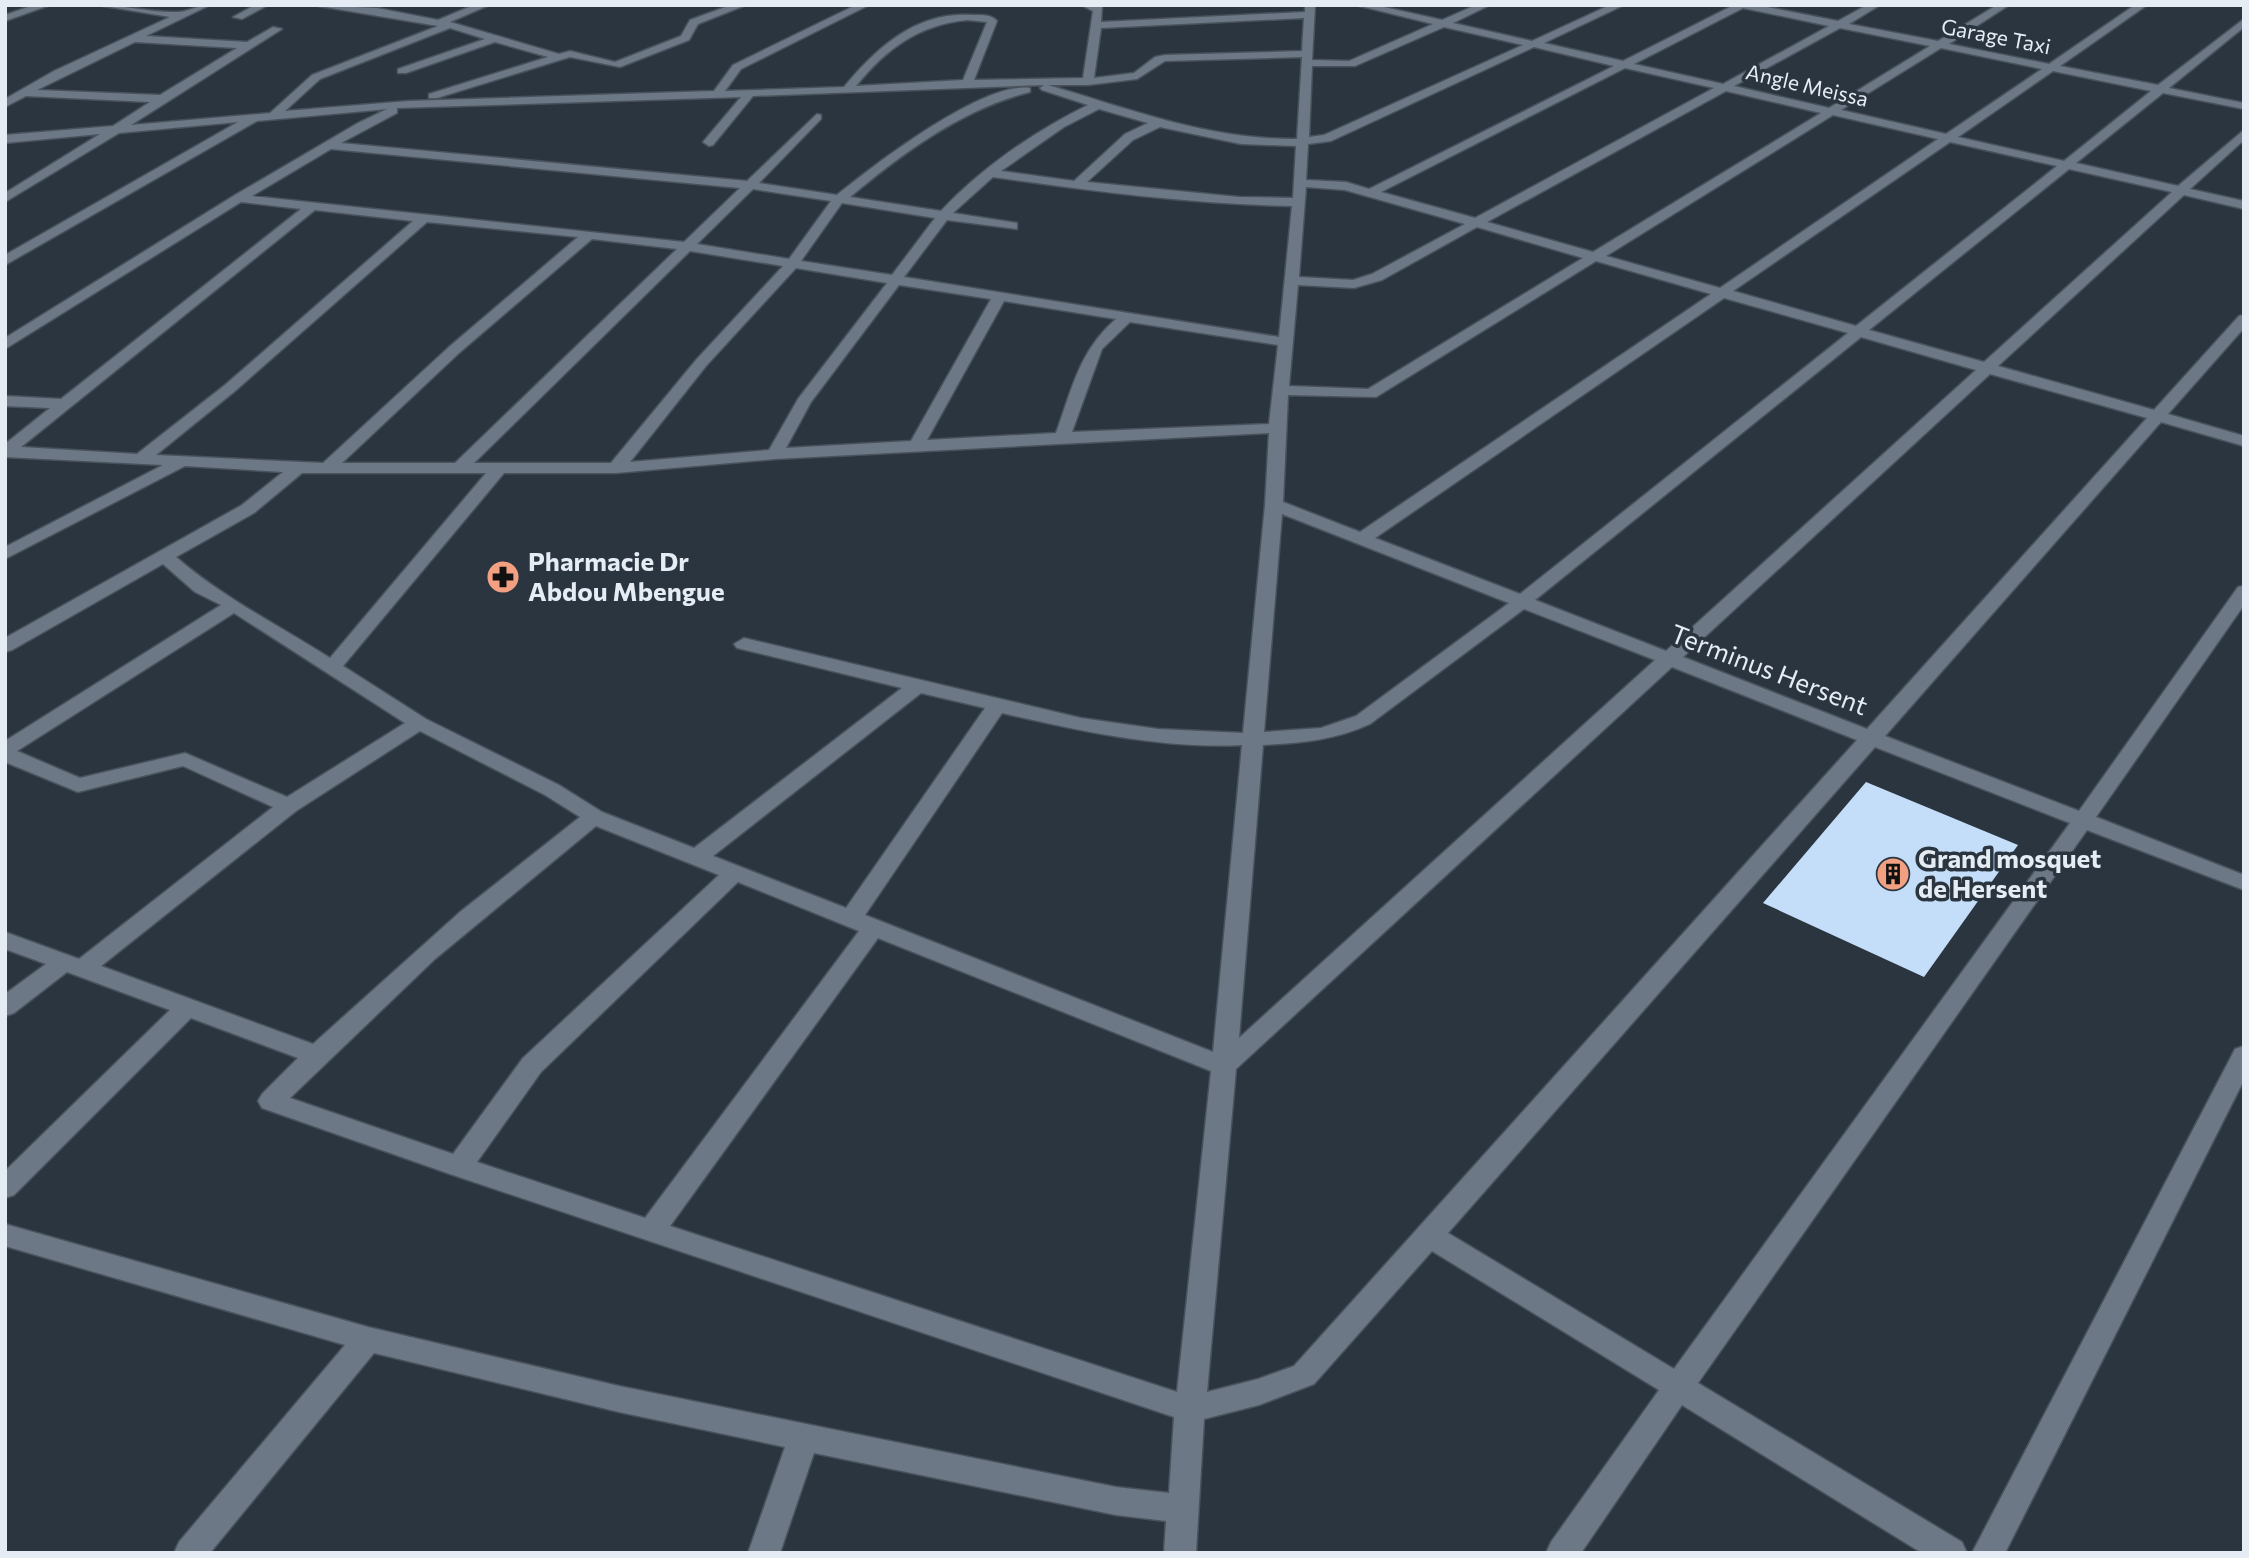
<svg xmlns="http://www.w3.org/2000/svg" width="2249" height="1558" viewBox="0 0 2249 1558" font-family="Commissioner,sans-serif">
  <style>
    .building { fill: #c4ddf8 }
    .lines { fill: none; stroke-linecap: round; stroke-linejoin: round }
    .minor-casing { stroke: #49525c; stroke-width: 3 }
    .minor { fill: #6c7885; fill-rule: evenodd }
    .labels { text-anchor: middle; stroke-width: 7; stroke-linejoin: round; paint-order: stroke }
    .far-street-label { font-size: 21px; fill: #e6ecf4; stroke: #2a3540 }
    .poi-label { font-size: 26px; font-weight: bold; fill: #e6ecf4; stroke: #2a3540; text-anchor: start }
    .street-label { font-size: 26px; fill: #e6ecf4; stroke: #2a3540 }
  </style>
  <rect width="100%" height="100%" fill="#2a3540"/>
  <path class="building" d="M1866,782L2018,845L1924,977L1763,903Z"/>
  <g class="lines">
    <defs>
      <path id="minor" d="M34,5H50L5,21V15Z
        M98,5C125,5 151,13 177,12C188,12 198,5 210,5L146,36L247,42L273,27L282,29L131,125L270,113L312,75L438,26L313,5L377,8L438,20L474,5H489L450,22L559,54L570,51L615,62L681,36L690,20L731,5H746L698,24L689,40L620,67L570,57L437,98H429V94L548,57L495,42L406,73H398V69L485,39L450,28L320,79L285,111L409,101L714,91L733,65L856,5H869L741,69L725,91L844,87C877,47 917,11 972,15C981,15 991,14 997,21L974,80L1083,78L1093,11L1081,5L1102,7L1101,22L1305,12V5H1315L1312,60L1349,61L1433,24L1356,5H1375L1442,20L1476,5H1490L1453,23L1532,41L1610,5H1624L1544,43L1623,61L1734,5H1757L1838,21L1867,5H1880L1849,24L1938,41L1997,5H2009L1949,44L2049,64L2135,5H2147L2060,66L2158,85L2244,19V27L2169,88L2244,103V109L2163,93L2076,163L2178,186L2244,130V140L2190,189L2244,201V209L2184,195L1998,366L2154,410L2239,316L2244,315V328L2168,414L2244,436V446L2161,422L1885,736L2079,811L2238,587L2244,586V605L2096,817L2244,875V890L2087,830L1698,1383L1962,1542L1967,1553H1922L1682,1405L1581,1553H1546L1551,1542L1659,1390L1432,1251L1314,1384L1259,1405L1204,1419L1196,1553H1164L1166,1521L1116,1515L814,1453L780,1553H748L785,1447L619,1412L374,1353L210,1553H174L179,1542L345,1345L5,1246V1224L368,1327L619,1386L1116,1487L1169,1493L1174,1417L450,1174L262,1108L258,1101L262,1094L298,1058L191,1018L14,1195L5,1198V1171L170,1010L67,972L14,1013L5,1016V994L46,964L5,949V932L79,959L273,807L183,766L78,792L5,762V741L221,605L195,592L163,564L12,650L5,652V638L242,505L283,472L185,466L5,559V547L163,465L5,457V444L50,408L5,406V396L61,399L301,209L241,202L5,349V338L235,195L358,123L387,109L257,121L5,265V255L238,122L119,133L5,202V193L100,134L5,143V135L113,126L150,102L26,96L5,107V99L54,71L170,17ZM1743,8L1829,26L1723,84L1634,64ZM1304,18L1302,51L1165,55L1155,57L1134,73L1094,78L1101,28ZM967,20L987,22L963,80L856,86C886,49 918,25 967,20ZM1444,27L1523,45L1324,135L1309,137L1312,66H1355ZM1840,28L1930,46L1829,108L1734,86ZM135,42L237,48L160,95L37,90ZM1534,47L1614,66L1369,189L1346,182L1306,180L1308,144L1331,141ZM1941,48L2042,69L1946,134L1841,110ZM1302,57L1297,139C1209,140 1130,109 1048,85H1088L1137,79L1165,61ZM1625,68L1714,88L1475,218L1381,192ZM2053,71L2151,91L2064,161L1958,137ZM1044,85L1040,88L1042,90L1088,105C1035,131 981,168 941,211L850,197C903,153 962,109 1030,92V88C983,81 874,165 837,195L759,183L821,119V115L817,114L747,181L341,143L397,113V108L741,97L703,142L709,146L713,145L753,96ZM1726,91L1821,113L1593,252L1487,222ZM1099,109L1148,123L1125,134L1074,181L1001,171L1064,127ZM1833,115L1938,139L1720,288L1606,256ZM1160,127L1241,144L1296,146L1293,198L1239,197L1087,182L1133,140ZM1950,142L2057,166L1856,326L1733,291ZM331,149L740,188L684,242L252,196ZM2069,169L2172,192L1984,362L1869,330ZM993,177C1092,191 1192,204 1292,206L1279,337L904,277L947,220L1017,229V223L953,213ZM1306,187L1345,190L1465,224L1372,274L1353,280L1299,277ZM753,189L831,201L789,259L697,244ZM842,203L935,218L892,275L801,261ZM315,210L413,221L225,385L137,454L21,447ZM427,222L578,237L449,347L323,463L156,455L235,391ZM1477,227L1583,258L1368,389L1289,386L1298,285L1354,288L1382,280ZM592,239L677,249L455,463H342L459,353ZM690,251L783,266L696,360L611,463H474ZM1596,261L1711,294L1360,532L1283,502L1288,395L1376,397ZM796,268L887,283L798,399L769,450L630,462L706,366ZM899,285L991,299L911,441L786,448L811,402ZM1724,298L1848,333L1520,594L1375,538ZM1004,301L1116,319C1079,351 1072,389 1056,433L927,440ZM1130,322L1278,345L1269,424L1072,432L1102,349ZM1861,337L1976,370L1666,651L1535,600ZM1990,374L2147,418L1867,729L1683,657ZM1269,433L1265,505L1243,733L1158,729L1081,718L744,638L734,644L737,648L902,688L694,848L602,812L559,785L426,719L343,666L504,473H616L775,459ZM302,473H486L330,658C278,625 222,597 176,557L254,513ZM1282,514L1509,603L1356,716L1321,728L1264,732ZM1524,609L1655,660L1239,1038L1263,745C1300,743 1336,740 1370,724ZM234,613L405,723L287,797L185,753L80,778L17,751ZM1672,667L1857,740L1294,1366L1258,1379L1207,1392L1236,1069ZM921,693L985,708L846,908L713,856ZM1002,713C1080,731 1162,749 1242,745L1213,1052L865,915ZM420,731L545,795L580,817L460,912L313,1044L101,966L296,811ZM1875,747L2070,823L1674,1369L1448,1233ZM596,826L719,875L523,1058L453,1154L290,1098L435,959ZM738,882L859,931L645,1218L477,1162L541,1072ZM878,938L1211,1071L1177,1392L670,1226Z
        M255,5H268L242,19L233,17Z
        M2244,1046V1080L2005,1553H1972L2232,1055L2235,1049Z"/>
    </defs>
    <use href="#minor" class="minor-casing"/>
    <use href="#minor" class="minor"/>
  </g>
  <defs>
    <symbol id="pharmacy-disc" viewBox="-11 -11 22 22"><circle r="9.5" fill="#f3a082" stroke="#2a3540"/><path d="M-2-6h4v4h4v4h-4v4h-4v-4h-4v-4h4Z" fill="#111"/></symbol>
    <symbol id="building-disc" viewBox="-11 -11 22 22"><circle r="9.5" fill="#f3a082" stroke="#2a3540"/><path d="M-4-6H4V6H1V3H-1V6H-4ZM-2.5-4.3h1.7v1.8h-1.7ZM.8-4.3h1.7v1.8H.8ZM-2.5-1h1.7V.8h-1.7ZM.8-1h1.7V.8H.8Z" fill="#111"/></symbol>
  </defs>
  <g fill-rule="evenodd">
    <use href="#pharmacy-disc" x="484" y="558" width="38" height="38"/>
    <use href="#building-disc" x="1874" y="855" width="38" height="38"/>
  </g>
  <g class="labels">
    <g class="far-street-label">
      <text transform="translate(1996 37) rotate(11)" y="7">Garage Taxi</text>
      <text transform="translate(1807 86) rotate(13)" y="7">Angle Meissa</text>
    </g>
    <g class="poi-label">
      <text x="528" y="571">Pharmacie Dr<tspan x="528" dy="30">Abdou Mbengue</tspan></text>
      <text x="1918" y="868">Grand mosquet<tspan x="1918" dy="30">de Hersent</tspan></text>
    </g>
    <g class="street-label">
      <text transform="translate(1769 670) rotate(21)" y="9">Terminus Hersent</text>
    </g>
  </g>
  <rect width="2249" height="1558" fill="none" stroke="#e6ecf4" stroke-width="14"/>
</svg>
